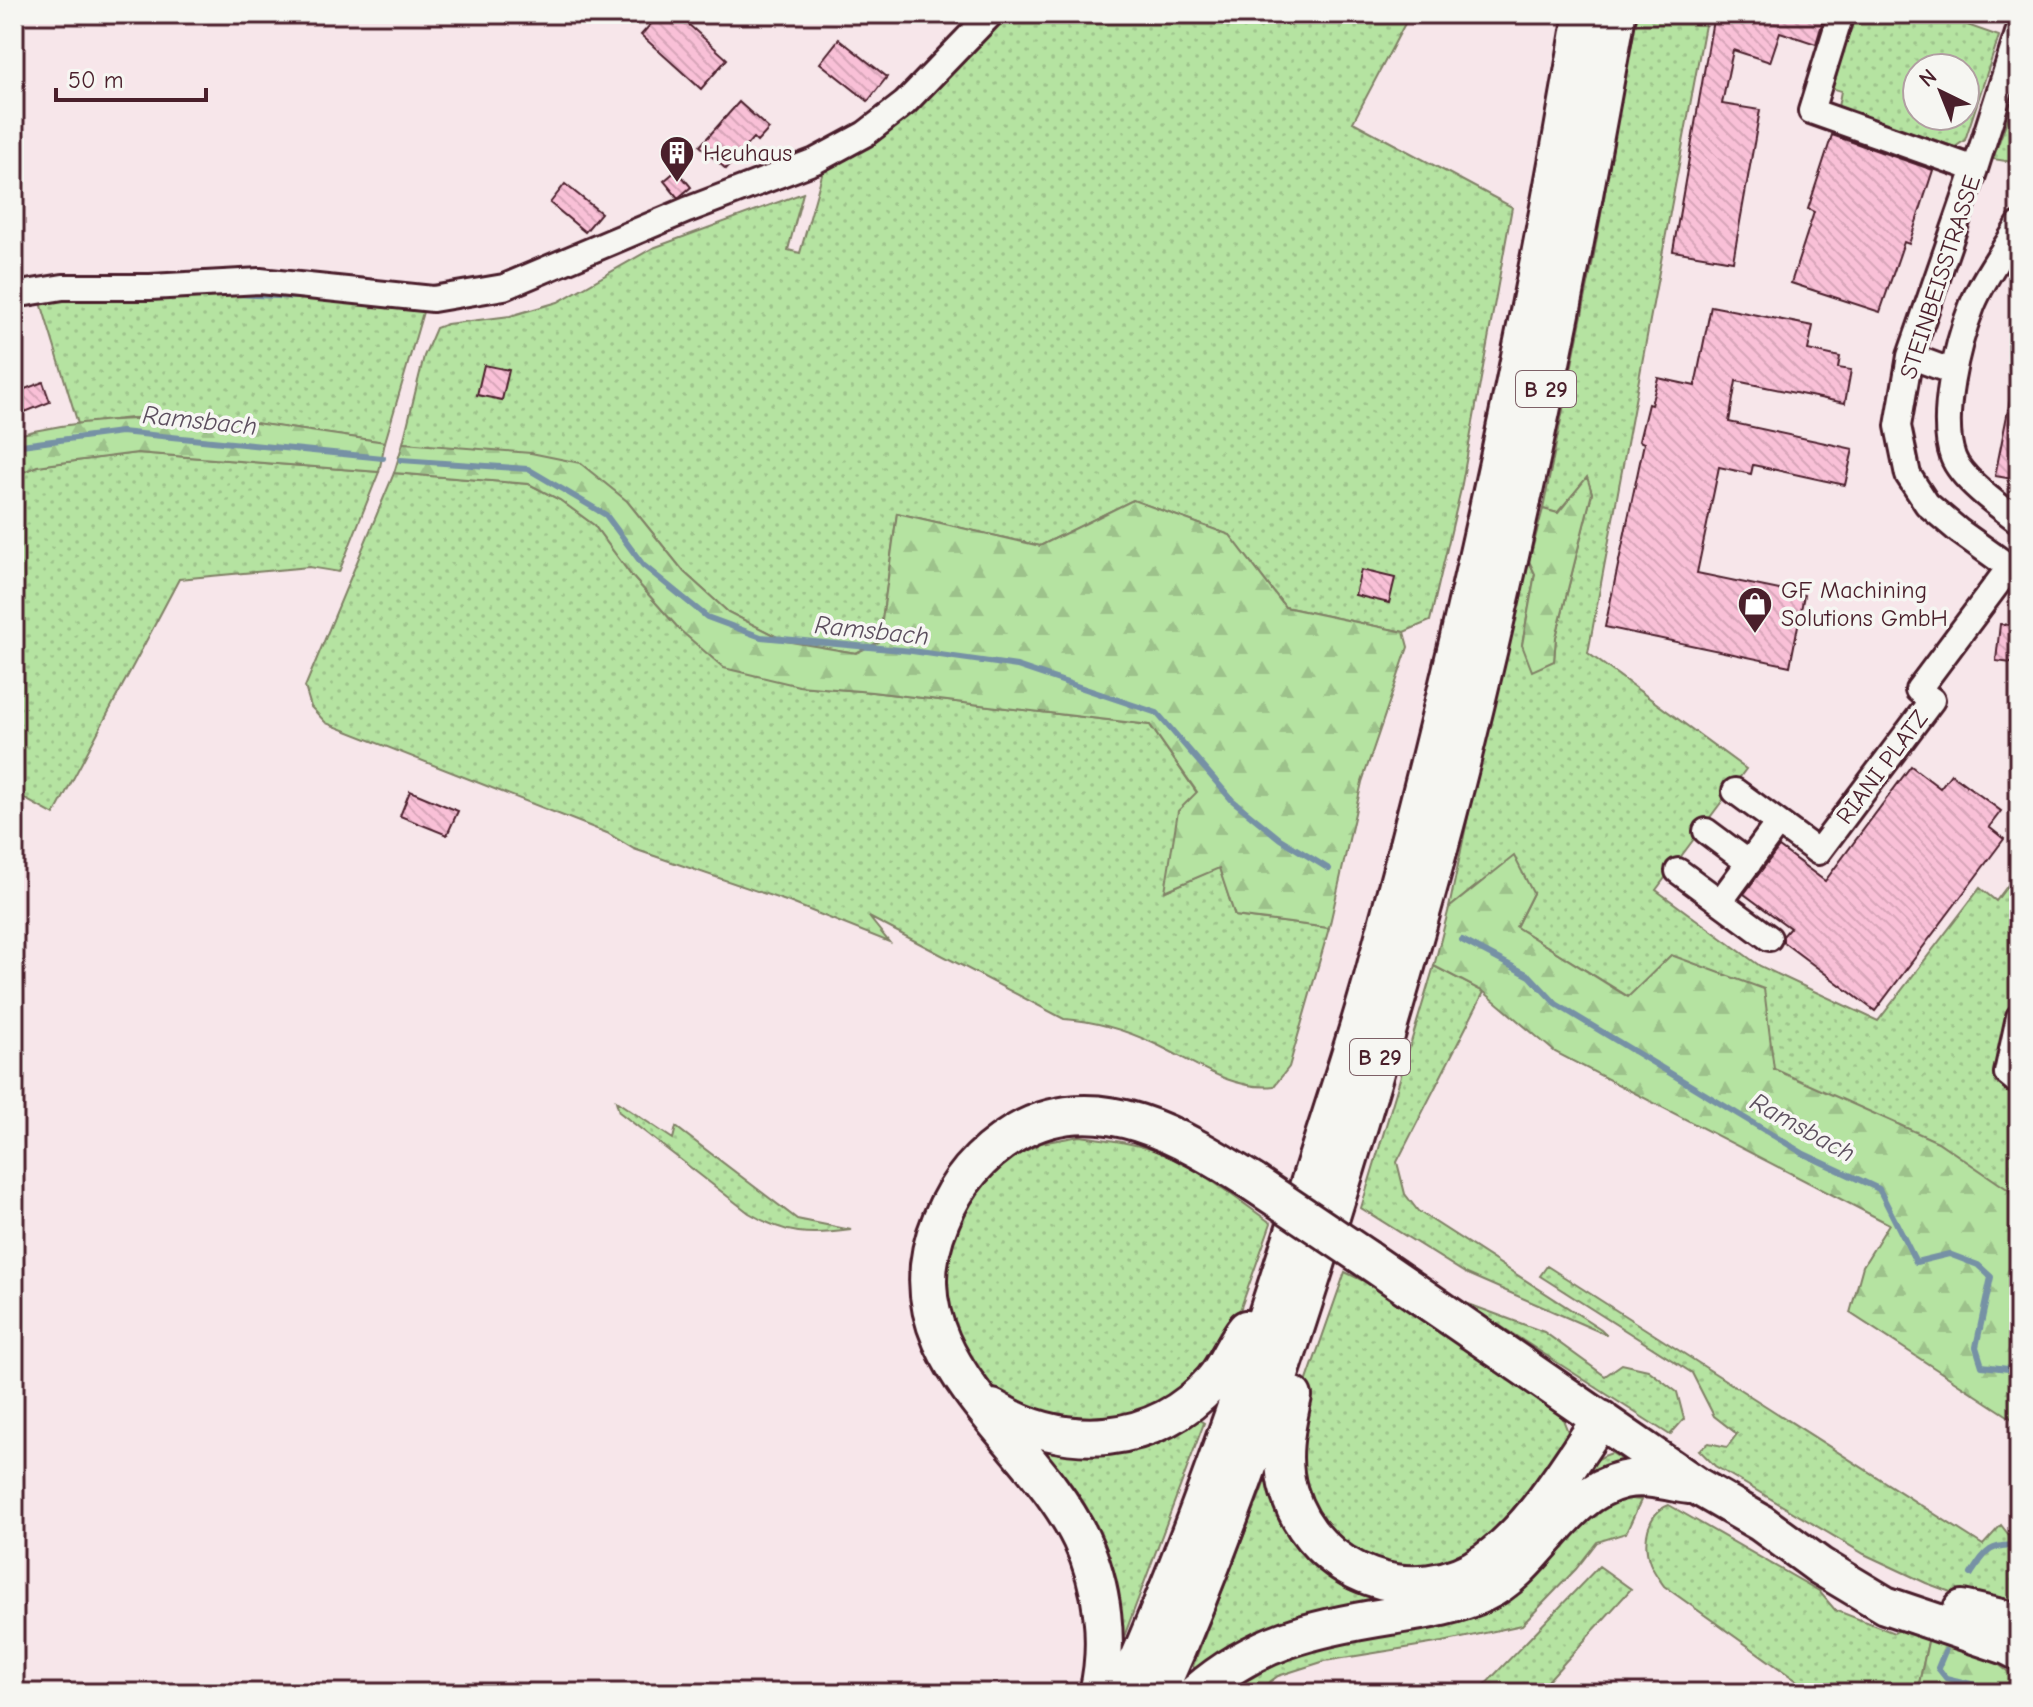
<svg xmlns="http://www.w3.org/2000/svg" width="2033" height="1707" viewBox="0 0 2033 1707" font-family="'Comic Neue',sans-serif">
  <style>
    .grass { fill: url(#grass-dots); stroke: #808166; stroke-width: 2; fill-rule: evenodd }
    .forest { fill: url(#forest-firs); stroke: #808166; stroke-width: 2 }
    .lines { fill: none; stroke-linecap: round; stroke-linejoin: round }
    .stream { stroke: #7691a5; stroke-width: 6 }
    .building { fill: url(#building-back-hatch); stroke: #4a1f2b; stroke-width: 2 }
    .minor-casing { stroke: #4a1f2b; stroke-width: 30 }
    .highway-casing { stroke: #4a1f2b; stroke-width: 42 }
    .minor { stroke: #f6f6f2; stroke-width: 24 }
    .highway { stroke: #f6f6f2; stroke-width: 36 }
    .highway-bridge-casing { stroke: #4a1f2b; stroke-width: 42; stroke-linecap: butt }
    .highway-bridge { stroke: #f6f6f2; stroke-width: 36 }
    .labels { text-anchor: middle; stroke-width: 7; stroke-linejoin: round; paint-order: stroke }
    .shield { fill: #f6f6f2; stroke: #7e6067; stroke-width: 2 }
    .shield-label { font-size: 22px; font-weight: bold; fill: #4a1f2b }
    .poi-label { font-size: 24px; fill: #4a1f2b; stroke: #f6f6f2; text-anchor: start }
    .street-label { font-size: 24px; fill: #4a1f2b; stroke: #f6f6f2 }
    .water-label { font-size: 26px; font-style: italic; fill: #5c4e5e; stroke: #f6f6f2 }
  </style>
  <defs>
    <pattern id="grass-dots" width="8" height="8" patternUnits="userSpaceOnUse" patternTransform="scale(2)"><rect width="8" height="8" fill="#b5e3a1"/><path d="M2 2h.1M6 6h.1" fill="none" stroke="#9dc28b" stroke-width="1.8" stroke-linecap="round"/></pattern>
    <pattern id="forest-firs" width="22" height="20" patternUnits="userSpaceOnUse" patternTransform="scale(2)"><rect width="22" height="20" fill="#b5e3a1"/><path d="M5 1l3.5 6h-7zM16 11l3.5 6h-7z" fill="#9dc28b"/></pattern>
    <pattern id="building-back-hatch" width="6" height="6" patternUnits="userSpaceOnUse" patternTransform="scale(2)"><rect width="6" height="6" fill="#f9c0d7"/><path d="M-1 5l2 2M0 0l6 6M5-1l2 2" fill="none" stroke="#d7a5b9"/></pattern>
  </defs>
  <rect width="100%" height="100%" fill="#f7e6ea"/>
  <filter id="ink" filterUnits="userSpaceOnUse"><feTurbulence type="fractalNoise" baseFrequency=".0125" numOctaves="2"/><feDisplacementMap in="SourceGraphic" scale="16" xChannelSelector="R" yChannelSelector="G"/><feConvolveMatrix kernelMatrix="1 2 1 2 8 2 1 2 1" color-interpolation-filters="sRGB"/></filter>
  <g filter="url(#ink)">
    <path class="grass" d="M1007,14H1410L1353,122L1512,207L1461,489L1430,621L1404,632L1285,607L1230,535L1133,500L1040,546L897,513L879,642L856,653L785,641L728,612L684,572L627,501L466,450L403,443L424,356L436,328L447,324L510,316L558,302L653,248L803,193L788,250L800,253L825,164L960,57Z
      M1636,14H1707L1588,653L1746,769L1656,890L1760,966L1878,1021L1980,888L1996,901L2014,877L2019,878V988L2014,993L1996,1072L2019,1090V1197L1810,1087L1629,997L1516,927L1533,893L1481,882L1449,908L1477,773L1529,561L1535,574L1522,645L1554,661L1556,637L1592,493L1587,478L1557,513L1543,509L1593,260Z
      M1846,14H1936L1999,36L1965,140L1955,147L1838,107L1841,91L1824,86ZM1917,68H1965V116H1917Z
      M2019,87V163L1993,159Z
      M257,290L419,306L423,312L385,442L213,417L131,418L78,424L39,296Z
      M137,453L379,472L339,572L309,567L179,579L54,815L14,793V476L37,466Z
      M394,473L529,484L560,500L594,525L631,575L681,631L799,686L872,692L1150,725L1197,793L1166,891L1219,867L1235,916L1329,928L1289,1067L1274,1086C1231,1091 1191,1060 1153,1043C1125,1030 1094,1021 1064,1019L869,917L889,942L789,902L634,849L607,833L326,723L311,707L305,687Z
      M1434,966L1484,992L1397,1162L1405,1194L1418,1211L1601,1329L1607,1335L1465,1273L1361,1208Z
      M616,1101L673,1139L676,1127L797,1219L851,1230C809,1236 786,1235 749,1213L619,1112Z
      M1080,1136C1109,1140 1139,1143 1166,1155C1204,1172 1237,1199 1271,1223L1229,1341L1166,1404L1125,1419L1083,1424L1040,1416L1003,1397L974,1368L953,1335L943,1294L944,1254L975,1190L1004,1162L1041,1143Z
      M1547,1266L1983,1545L2001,1525L2019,1548V1608L1956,1594L1926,1583L1864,1554L1715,1466L1699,1450L1709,1443L1727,1447L1737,1434L1714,1416L1692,1373L1540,1276Z
      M1345,1272L1376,1287L1562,1417L1570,1437L1537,1495L1460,1564L1375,1572L1304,1506L1298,1406Z
      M1463,1302L1544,1332L1605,1376L1622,1364L1648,1370L1677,1392L1684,1419L1670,1435Z
      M1194,1417L1204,1423L1116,1658L1027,1435Z
      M1612,1453L1643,1473C1550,1479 1552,1552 1483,1584C1444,1603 1402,1608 1359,1614C1344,1616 1327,1616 1311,1621C1271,1631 1236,1649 1203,1674L1196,1671L1193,1666L1269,1471C1278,1520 1304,1564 1351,1584C1407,1609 1468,1599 1514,1557C1528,1544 1540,1525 1552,1510C1569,1487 1584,1461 1612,1453Z
      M1612,1497L1641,1500L1626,1533L1597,1542L1576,1569L1522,1625L1443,1642L1325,1661L1278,1676L1254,1693H1217L1236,1678Z
      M1669,1505L1819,1591L1835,1610L1894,1633L1903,1628L1929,1637L1917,1693H1814L1664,1586C1659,1579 1653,1571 1650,1563C1642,1542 1647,1513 1669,1505Z
      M1599,1566L1631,1589L1537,1693H1477Z"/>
    <path class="forest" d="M214,417L385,442L379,472L137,453L37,466L14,476V436C79,418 146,418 214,417Z
      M403,443L531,453L580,463L627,501L684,572L728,612L785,641L856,653L879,642L897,513L1040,546L1133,500L1230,535L1285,607L1404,632L1408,647L1362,782L1329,928L1235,916L1219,868L1165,891L1178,811L1197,792L1150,725L872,692L799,686L724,668L681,631L631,575L594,525L560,500L529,484L394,473Z
      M1587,477L1592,493L1556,637L1554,661L1532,671L1522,645L1535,574L1529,561L1543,509L1558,513Z
      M1514,856L1533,893L1516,927L1628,997L1671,955L1764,989L1774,1069L1938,1142L2019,1197V1426L2011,1418L1850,1313L1863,1266L1889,1224L1555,1052L1484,992L1434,966L1449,908Z
      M1929,1637L1986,1655L2015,1677L2016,1693H1917Z"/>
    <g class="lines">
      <path class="stream" d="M236,294L297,297
        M14,446L121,432L383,458
        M401,460L528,469L606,515L643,565L707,617L761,637L912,651L1017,666L1157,713L1232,800L1280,839L1329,869
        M1462,940L1530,976L1556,1004L1804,1154L1879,1189L1916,1262L1949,1254L1978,1265L1991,1277L1976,1347L1982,1366L2008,1369L2019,1364
        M1971,1574C1986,1551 1990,1543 2019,1546
        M1945,1651L1938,1668L1946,1678L1979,1686L1982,1693"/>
    </g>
    <path class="building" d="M660,14H677L727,59L701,89L641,35Z
      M1714,14H1825L1816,44L1780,32L1770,62L1733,50L1722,104L1760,110L1733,261L1673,251Z
      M839,39L887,77L868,101L820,63Z
      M739,102L769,129L757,142L753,138L726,169L700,146Z
      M1832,135L1933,170L1909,244L1904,242L1880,312L1791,283L1814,212L1808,209Z
      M677,170L691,187L678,198L664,181Z
      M565,184L601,213L585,232L550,203Z
      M1711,306L1813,326L1808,350L1840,357L1838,368L1851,370L1845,403L1736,381L1729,422L1853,449L1845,485L1753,465L1751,474L1719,467L1697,573L1804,595L1790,666L1605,627L1644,443L1639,441L1648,404L1651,405L1658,378L1695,386Z
      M484,365L509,370L502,400L477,395Z
      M43,382L50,402L25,412L17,392Z
      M2011,395L2019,396V480L1995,476Z
      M1361,570L1395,578L1389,603L1355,595Z
      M2000,624L2019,626V664L1996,661Z
      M1911,766L1940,788L1951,774L2001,811L1989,827L2004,839L1875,1011L1783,942V936L1790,928L1744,894L1779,847L1825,881Z
      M410,791L458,811L447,835L400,816Z"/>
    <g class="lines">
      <defs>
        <path id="minor" d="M1841,14L1811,111L1975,169
          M2019,30L1975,169L1910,356L1898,426L1908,475L1927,504L1959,531L2019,574
          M2019,225C2004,251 1983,278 1972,306C1957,344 1939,418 1953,457C1961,479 2000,507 2019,521
          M14,295L63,287H150L260,281L433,299L504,287L687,210L815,161L865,134L905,103L991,14
          M1910,356L1953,372
          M1735,791L1818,852L1932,700L1918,690L2009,568
          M1706,831L1749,863
          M1678,871L1769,938
          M1720,902L1778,823
          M2019,1017L2007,1073L2019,1083"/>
        <path id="highway" d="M1367,1259L1697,1486L1761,1523L1820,1566L1885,1605L2007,1646L2019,1652
          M1293,1396C1286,1428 1279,1460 1289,1492C1314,1575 1415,1612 1486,1561C1535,1526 1567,1467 1601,1419
          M992,1408C1065,1452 1155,1447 1213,1381C1227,1365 1233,1345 1246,1329
          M1962,1609L2019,1622
          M1098,1693C1110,1643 1103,1585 1081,1539C1030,1432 884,1355 941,1220C956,1183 979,1155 1014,1134C1097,1084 1183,1138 1254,1183
          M1124,1693C1199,1525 1257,1350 1312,1174C1332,1110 1354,1046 1372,981C1459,663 1529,339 1583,14
          M1158,1693C1234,1522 1292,1344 1347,1165C1388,1031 1428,896 1462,760C1523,514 1573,264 1617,14
          M1196,1693C1256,1641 1314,1628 1390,1616C1421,1611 1454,1607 1484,1593C1539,1567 1562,1494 1623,1480C1645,1475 1668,1482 1689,1485"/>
      </defs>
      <use href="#minor" class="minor-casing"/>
      <use href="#highway" class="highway-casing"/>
      <use href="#minor" class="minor"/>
      <use href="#highway" class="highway"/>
      <defs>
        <path id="highway-bridge" d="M1254,1183L1367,1259"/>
      </defs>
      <use href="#highway-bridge" class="highway-bridge-casing"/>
      <use href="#highway-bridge" class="highway-bridge"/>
    </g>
  </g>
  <defs>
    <symbol id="building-pin" viewBox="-11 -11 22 30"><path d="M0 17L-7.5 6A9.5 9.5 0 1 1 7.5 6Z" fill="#4a1f2b" stroke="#f6f6f2"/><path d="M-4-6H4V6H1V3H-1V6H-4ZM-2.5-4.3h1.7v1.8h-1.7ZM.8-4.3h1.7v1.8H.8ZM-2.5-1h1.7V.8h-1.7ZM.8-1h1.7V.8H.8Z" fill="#fff"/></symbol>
    <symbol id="shop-pin" viewBox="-11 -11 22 30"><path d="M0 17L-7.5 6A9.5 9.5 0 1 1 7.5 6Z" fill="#4a1f2b" stroke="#f6f6f2"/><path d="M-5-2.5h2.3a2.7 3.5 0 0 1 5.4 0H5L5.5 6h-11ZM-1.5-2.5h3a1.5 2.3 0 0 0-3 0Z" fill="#fff"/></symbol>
  </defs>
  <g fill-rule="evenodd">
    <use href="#building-pin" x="657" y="133" width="40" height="54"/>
    <use href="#shop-pin" x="1735" y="584" width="40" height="54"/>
  </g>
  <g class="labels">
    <g class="shield">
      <rect x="1516" y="371" width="60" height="36" rx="6"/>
      <rect x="1350" y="1039" width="60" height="36" rx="6"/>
    </g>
    <g class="shield-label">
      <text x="1546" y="397">B 29</text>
      <text x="1380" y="1065">B 29</text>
    </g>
    <g class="poi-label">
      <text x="703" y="161">Heuhaus</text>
      <text x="1781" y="598">GF Machining<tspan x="1781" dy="28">Solutions GmbH</tspan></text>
    </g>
    <g class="street-label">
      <text transform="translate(1940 277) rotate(-72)" y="8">STEINBEISSTRASSE</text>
      <text transform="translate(1882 767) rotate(-53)" y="8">RIANI PLATZ</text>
    </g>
    <g class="water-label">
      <text transform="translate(200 420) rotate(6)" y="9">Ramsbach</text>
      <text transform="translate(872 630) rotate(6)" y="9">Ramsbach</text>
      <text transform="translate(1803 1127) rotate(29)" y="9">Ramsbach</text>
    </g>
  </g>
  <rect width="2033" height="1707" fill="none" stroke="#f6f6f2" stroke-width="48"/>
  <rect x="24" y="24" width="1985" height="1659" fill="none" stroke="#4a1f2b" stroke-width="3" filter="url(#ink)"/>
  <g transform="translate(1941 92) rotate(317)"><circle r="38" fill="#f6f6f2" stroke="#b1a0a2" stroke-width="2"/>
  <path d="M0-6L14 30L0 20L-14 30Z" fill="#4a1f2b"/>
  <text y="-12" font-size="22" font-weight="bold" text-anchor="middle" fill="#4a1f2b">N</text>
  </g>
  <path d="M56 88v12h150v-12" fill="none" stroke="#4a1f2b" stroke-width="4"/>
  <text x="68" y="88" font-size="24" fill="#4a1f2b" stroke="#f6f6f2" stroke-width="6" paint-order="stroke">50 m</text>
</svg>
